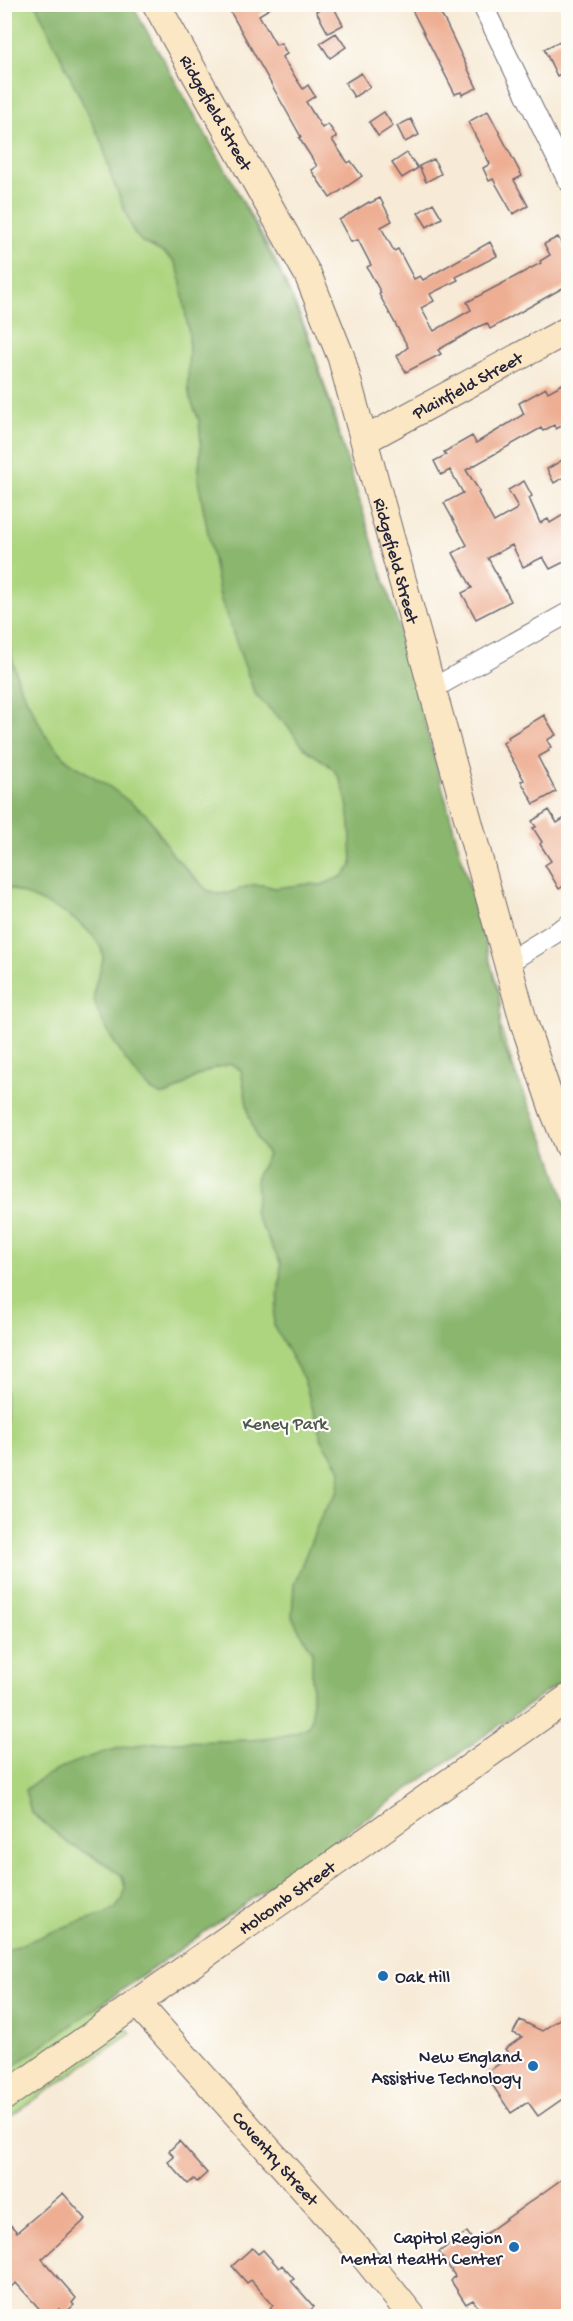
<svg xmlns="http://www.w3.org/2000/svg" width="573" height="2321" viewBox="0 0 573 2321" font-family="'Gochi Hand',sans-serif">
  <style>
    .green { fill: #add580; stroke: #687c5e; stroke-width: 1.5 }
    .forest { fill: #8ab66e; stroke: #566c54; stroke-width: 1.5 }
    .building { fill: #eeae93 }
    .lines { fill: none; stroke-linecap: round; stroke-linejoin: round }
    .street-casing { stroke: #6d6871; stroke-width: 22 }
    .secondary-casing { stroke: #6d6871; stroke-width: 29 }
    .street { stroke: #fff; stroke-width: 20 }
    .secondary { stroke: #fbe7c3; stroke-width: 27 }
    .poi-dot { fill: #1f6fb2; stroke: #fdfcf7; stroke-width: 2 }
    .labels { text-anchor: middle; stroke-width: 4.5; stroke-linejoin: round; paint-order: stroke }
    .street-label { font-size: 18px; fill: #22223b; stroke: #fdfcf7 }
    .park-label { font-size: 18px; fill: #4c5850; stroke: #fdfcf7 }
    .poi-label { font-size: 18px; fill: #22223b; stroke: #fdfcf7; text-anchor: end }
  </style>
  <rect width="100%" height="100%" fill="#fdfcf7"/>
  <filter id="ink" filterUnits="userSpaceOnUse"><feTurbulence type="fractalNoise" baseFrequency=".0167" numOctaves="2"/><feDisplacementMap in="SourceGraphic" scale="12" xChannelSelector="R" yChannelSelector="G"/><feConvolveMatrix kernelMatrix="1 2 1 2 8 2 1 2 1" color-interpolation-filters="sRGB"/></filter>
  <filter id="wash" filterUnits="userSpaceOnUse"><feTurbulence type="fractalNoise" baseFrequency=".008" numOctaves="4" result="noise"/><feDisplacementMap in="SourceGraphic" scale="24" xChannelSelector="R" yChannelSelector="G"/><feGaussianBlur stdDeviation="1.35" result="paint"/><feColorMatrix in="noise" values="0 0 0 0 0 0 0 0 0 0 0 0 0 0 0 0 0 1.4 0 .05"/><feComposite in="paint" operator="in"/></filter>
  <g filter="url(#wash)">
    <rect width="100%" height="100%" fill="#f7ead6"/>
    <path class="green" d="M5,5H131L273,255L308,334L335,417L341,451L491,999L528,1112L568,1210V1665L100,1998L131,2033L5,2120Z"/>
    <path class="forest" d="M36,5H132L231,179L291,296L314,354L396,618L499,994C502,1010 499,1024 500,1039L550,1153L568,1211V1677L5,2072V1951L72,1924L105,1914L115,1909L123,1899L125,1888L122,1876L103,1862L69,1844L31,1812L25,1790C50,1768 111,1747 144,1744C168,1741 193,1742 218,1741C248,1740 280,1741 308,1727L312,1717V1650L297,1627L292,1616L294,1584L322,1514L337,1493L341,1470L322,1440L304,1380L274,1326V1313L278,1301L281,1264L254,1212L257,1195L256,1177L268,1155L258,1140L249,1116L241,1070L231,1064C220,1066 208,1070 197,1076C186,1082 174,1095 161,1095C142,1093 96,1018 94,999C91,981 110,962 100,946C80,913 38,901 5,886V631L19,684L46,736L68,761L110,787L147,815L173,855L207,890L218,894L229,893L251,885H263L275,888L309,884L322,885L343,876L352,866C351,841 351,803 340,780C333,764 320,760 307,750C300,744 295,735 289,728C278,715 264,706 254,692L220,597L198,480L201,445L199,420L190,398L188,386L189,335L179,272L174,261L164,253L142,242L134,233L111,176L102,143Z"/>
    <g id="blocks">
      <path class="building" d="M226,4H277L259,15L276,45L281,43L287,54L282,57L303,89L308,85L315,96L306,102L322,128L328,124L337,137L332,140L348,163L351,161L362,176L330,198L311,170L317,166L299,138L301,137L296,128Z
        M329,4H332L343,25L328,33L316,11Z
        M409,4H435L446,23L477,88L462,95L461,92L455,94Z
        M336,33L346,47L330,58L320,43Z
        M568,37V70L557,76L544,49Z
        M361,73L370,87L354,97L345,83Z
        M488,111L522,176L514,180L528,206L513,214L493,179L489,181L483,168L490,164L468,122Z
        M384,112L393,126L378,136L369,122Z
        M411,119L419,135L405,142L397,126Z
        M407,153L418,168L402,178L392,163Z
        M434,159L441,174L426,182L419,166Z
        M380,198L392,221L381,227L394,251L398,249L414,279L420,276L423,280L490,242L497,256L456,277L458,280L430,294L434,301L421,308L434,331L471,310L467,302L541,263L540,261L550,255L544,244L558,237L568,256V285L490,329L487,323L480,326L438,350L441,354L406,372L397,356L408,347L379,294L381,293L367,267L371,265L358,240L351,242L339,220L369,202L370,203Z
        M433,203L442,218L427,227L418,213Z
        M568,381V422L556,429L554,425L543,431L541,428L466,470L480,492L478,493L494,522L517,509L518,507L508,490L524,481L532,496L529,498L540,523L548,519L550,523L568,512V560L550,569L543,557L523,567L512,545L488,558L511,601L476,619L462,593L472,588L453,553L467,545L444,503L463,493L450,470L441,475L434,461L446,455L444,452L472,436L476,443L498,430L524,414L519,403L546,388L548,392Z
        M564,459L568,468V475L554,483L547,469Z
        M544,715L556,735L547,740L551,747L548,749L549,751L538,757L556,792L534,804L521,781L524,780L503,743L509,739L508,737Z
        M549,810L557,823L568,816V883L559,889L545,865L551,861L540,844L542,842L533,828L536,827L532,821Z
        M568,2013V2095L538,2116L528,2102L511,2113L485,2074L510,2056L505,2049L522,2037L513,2033L520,2020L542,2031Z
        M179,2141L207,2173L197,2182L194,2179L188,2184L168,2162L174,2157L169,2151Z
        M562,2179L568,2189V2316H484L473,2300L466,2304L451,2281L455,2276L439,2252L467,2232L474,2242Z
        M63,2193L86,2219L42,2259L76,2298L72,2303L74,2305L64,2314L59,2309L50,2316H46L16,2283L4,2292V2218L17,2232Z
        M252,2248L258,2254L263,2250L279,2268L282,2265L294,2279L291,2281L314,2307L303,2316H278L270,2308L273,2305L251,2280L247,2283L232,2266Z"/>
    </g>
  </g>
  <g filter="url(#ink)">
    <use href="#blocks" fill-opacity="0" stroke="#6d6871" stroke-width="1.5"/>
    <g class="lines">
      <defs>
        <path id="street" d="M482,4L568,181
          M432,689L568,613
          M507,963L568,925"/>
        <g id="secondary">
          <path id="s1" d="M156,4L308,275L341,357L524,1023L553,1109L568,1146"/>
          <path id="s2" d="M365,440L568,330"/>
          <path id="s3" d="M137,2003L362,2254L412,2316"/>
          <path id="s4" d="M4,2097L568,1698"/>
        </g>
      </defs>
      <use href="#street" class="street-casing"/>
      <use href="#secondary" class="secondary-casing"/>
      <use href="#street" class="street"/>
      <use href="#secondary" class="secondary"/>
    </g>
  </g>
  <g class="poi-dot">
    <circle cx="383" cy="1976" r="6"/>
    <circle cx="533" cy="2066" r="6"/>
    <circle cx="514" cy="2247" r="6"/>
  </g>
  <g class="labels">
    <g class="street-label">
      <text dy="6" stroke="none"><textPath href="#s1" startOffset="124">Ridgefield Street</textPath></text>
      <text dy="6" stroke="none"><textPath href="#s2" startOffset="116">Plainfield Street</textPath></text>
      <text dy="6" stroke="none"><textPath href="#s1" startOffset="610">Ridgefield Street</textPath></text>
      <text dy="6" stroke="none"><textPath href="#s4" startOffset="346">Holcomb Street</textPath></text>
      <text dy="6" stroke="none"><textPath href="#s3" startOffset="208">Coventry Street</textPath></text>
    </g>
    <g class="park-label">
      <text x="285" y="1429">Keney Park</text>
    </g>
    <g class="poi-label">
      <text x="395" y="1982" text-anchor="start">Oak Hill</text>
      <text x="521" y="2062">New England<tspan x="521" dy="21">Assistive Technology</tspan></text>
      <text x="502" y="2243">Capitol Region<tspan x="502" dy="21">Mental Health Center</tspan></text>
    </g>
  </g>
  <rect width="573" height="2321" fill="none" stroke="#fdfcf7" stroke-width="24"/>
</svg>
